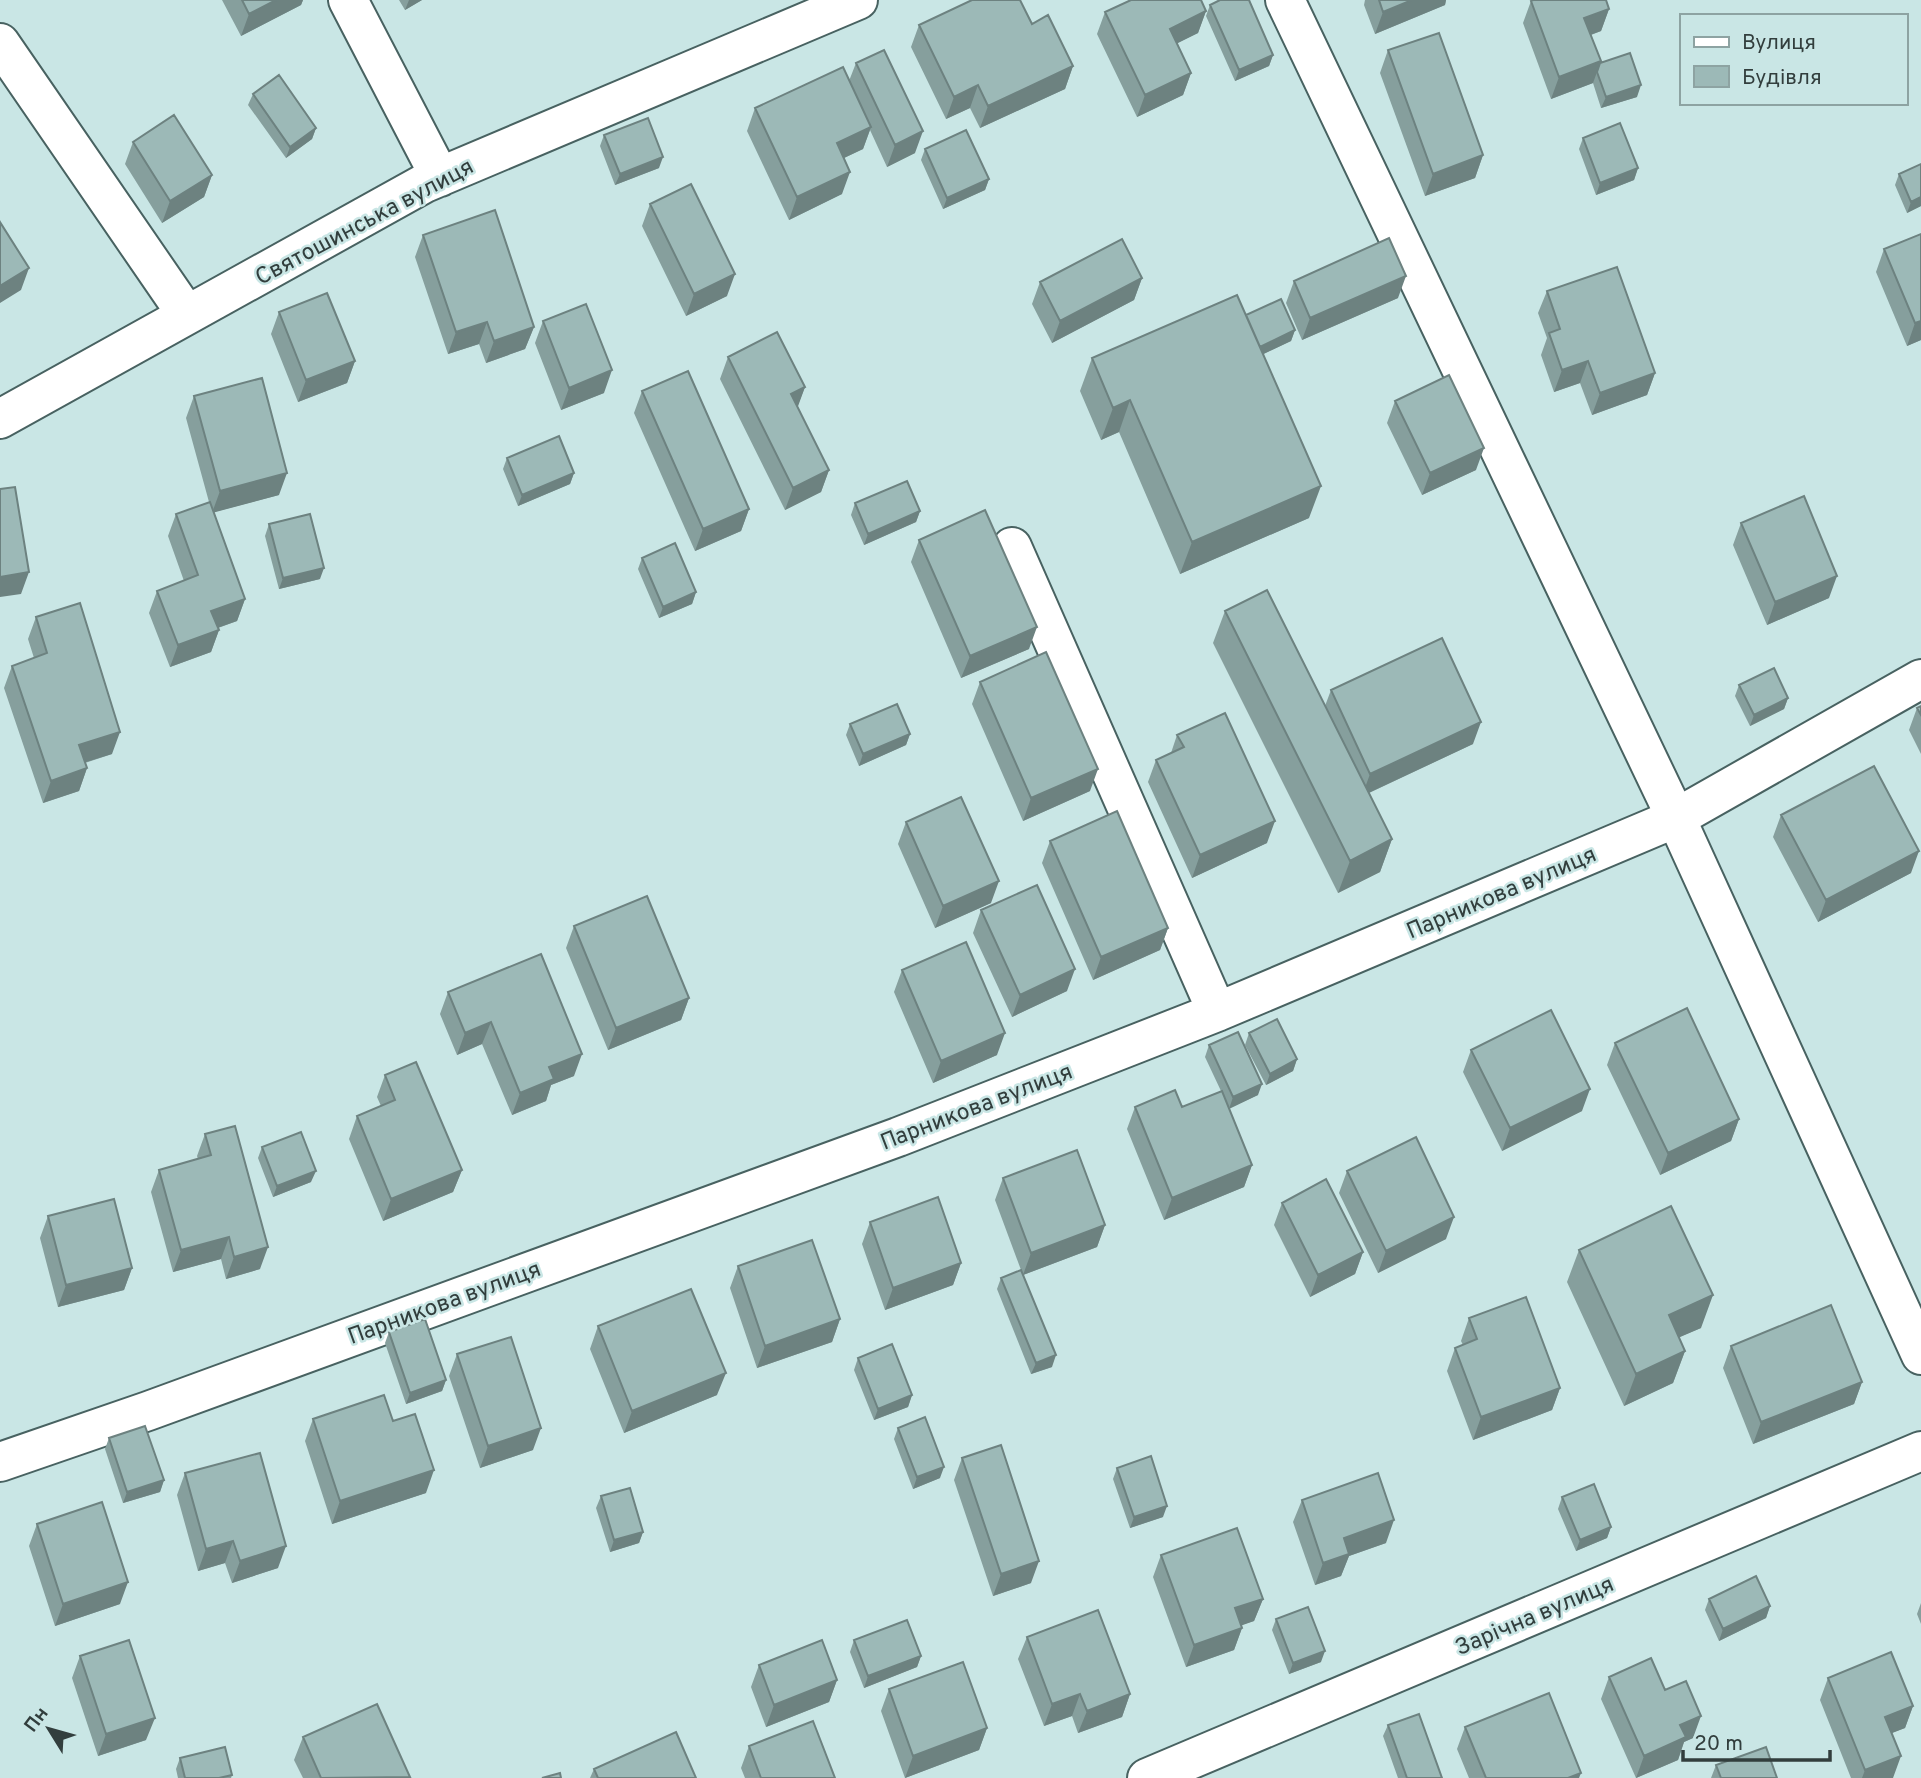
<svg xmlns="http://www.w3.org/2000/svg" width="1921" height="1778" viewBox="0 0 1921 1778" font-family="Overpass,sans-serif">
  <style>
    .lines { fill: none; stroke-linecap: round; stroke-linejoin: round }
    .minor-casing { stroke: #486261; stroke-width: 42 }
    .minor { stroke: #fff; stroke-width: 38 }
    .wall { fill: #869f9d }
    .shaded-wall { fill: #6d8280 }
    .building { fill: #9cb9b7; stroke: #6d8280; stroke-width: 2 }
    .labels { text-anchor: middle; stroke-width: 5; stroke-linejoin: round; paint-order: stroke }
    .street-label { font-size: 23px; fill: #323e3d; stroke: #c9e6e5 }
  </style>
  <rect width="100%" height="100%" fill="#c9e6e5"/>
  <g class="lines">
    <defs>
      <path id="minor" d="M348,0L440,177
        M1285,0L1676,818L1921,1355
        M0,43L187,315
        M0,419L425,183L858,0
        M1012,547L1217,1012
        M0,1462L148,1411L898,1137L1217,1012L1676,818L1921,679
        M1147,1778L1921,1451"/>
    </defs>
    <use href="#minor" class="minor-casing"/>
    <use href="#minor" class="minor"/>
  </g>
  <path class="wall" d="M222,0H303L301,5L241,36Z
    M399,0H422L405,10Z
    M1365,0H1446L1445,5L1375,34L1364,5Z
    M1531,1L1609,9L1601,31L1591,35L1601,61L1600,63L1637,97L1601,108L1593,83L1551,99L1523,23Z
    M1210,5L1273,55L1269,66L1235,81L1206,16Z
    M1206,11L1198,33L1177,43L1191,73L1183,95L1137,117L1097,34L1105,12Z
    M1032,24L1073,66L1065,89L980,128L970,108L946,119L911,47L919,25Z
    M1388,50L1483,155L1475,178L1425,196L1380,73Z
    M856,63L915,153L887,167L870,130L863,149L844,158L842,194L789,220L747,131L755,108L849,81Z
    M253,94L316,128L312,139L286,158L248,105Z
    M604,135L659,168L615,185L600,146Z
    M1583,138L1638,168L1634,180L1596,195L1579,149Z
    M133,142L212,175L204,197L162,223L125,164Z
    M925,149L989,179L985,190L943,209L921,160Z
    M1899,174L1921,206L1907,213L1895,185Z
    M650,204L727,296L686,316L642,226Z
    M1921,234V340L1907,346L1876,272L1884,249Z
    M423,235L534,327L525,349L486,363L479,344L448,354L415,257Z
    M1142,278L1134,300L1052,343L1032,304L1040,282Z
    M1294,281L1398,298L1302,340L1286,303Z
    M1547,291L1655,373L1647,395L1592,415L1580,383L1554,392L1541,355L1547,338L1538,313Z
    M279,312L355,361L347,383L298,402L271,334Z
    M1246,315L1295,330L1291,341L1263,354L1309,518L1180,574L1119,432L1101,440L1080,391L1092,358Z
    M543,321L604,393L561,410L535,343Z
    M728,357L805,387L797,407L829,470L821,492L785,510L720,379Z
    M642,391L749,509L741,531L695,551L634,413Z
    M194,396L279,495L214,512L245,599L237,621L218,628L219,630L211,652L170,667L149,613L157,591L184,581L168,536L176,514L209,502L186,418Z
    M1395,401L1476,470L1422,495L1387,423Z
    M507,458L574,473L570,484L518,506L503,469Z
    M855,503L920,511L916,522L864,545L851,515Z
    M1741,523L1829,598L1767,625L1733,545Z
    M269,524L320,579L279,589L265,536Z
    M919,540L1029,649L961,678L911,562Z
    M642,558L696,592L692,604L659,618L638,569Z
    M1225,611L1325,706L1331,690L1473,744L1369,793L1392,839L1380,872L1338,893L1213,643Z
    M36,617L112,754L85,763L87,768L79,791L43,803L4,688L12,666L34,658L28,639Z
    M980,682L1090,791L1023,821L972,704Z
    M1739,685L1788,698L1784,709L1750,726L1735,696Z
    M1921,706V754L1909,730L1917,708Z
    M850,724L910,734L906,745L859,766L846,735Z
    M1177,735L1267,843L1192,878L1148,782L1156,760L1171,753Z
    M1781,815L1911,873L1818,922L1773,837Z
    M906,822L991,903L935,928L898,844Z
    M1050,841L1168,928L1160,950L1093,980L1042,863Z
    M981,910L1067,991L1012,1017L973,933Z
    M574,926L689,998L681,1020L608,1050L566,948Z
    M902,970L997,1055L933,1083L894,992Z
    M448,992L574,1076L551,1085L546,1101L512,1115L482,1044L457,1055L440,1014Z
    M1249,1033L1297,1059L1293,1071L1266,1085L1245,1045Z
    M1615,1043L1739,1119L1731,1141L1660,1175L1607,1065Z
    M1209,1045L1258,1095L1229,1108L1252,1165L1244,1187L1164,1220L1127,1129L1135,1107H1182L1221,1091L1205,1057Z
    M1471,1050L1582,1111L1502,1151L1463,1072Z
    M385,1075L462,1170L453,1192L383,1221L349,1139L357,1116L381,1106L377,1097Z
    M205,1134L260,1269L226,1279L221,1259L173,1272L151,1192L159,1170L198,1159L197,1156Z
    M262,1147L311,1182L273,1197L258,1158Z
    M1347,1171L1446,1239L1378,1273L1339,1193Z
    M1003,1178L1105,1225L1097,1247L1023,1275L1052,1367L1031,1374L997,1289L1001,1278L1021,1270L995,1200Z
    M1282,1203L1363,1252L1355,1274L1310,1297L1274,1225Z
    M48,1216L132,1268L124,1290L58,1307L40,1238Z
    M870,1222L961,1263L953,1285L885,1310L862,1244Z
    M1579,1250L1701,1328L1679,1337L1685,1351L1673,1383L1624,1406L1567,1282Z
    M738,1266L840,1319L832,1342L757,1368L730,1288Z
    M1469,1318L1560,1388L1552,1410L1473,1440L1447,1371L1455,1348L1463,1345L1461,1341Z
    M598,1326L717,1395L624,1433L590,1349Z
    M389,1332L446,1380L442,1391L406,1404L385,1343Z
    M1731,1346L1862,1382L1854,1404L1753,1444L1723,1368Z
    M457,1354L533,1450L480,1468L449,1376Z
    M858,1358L912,1395L908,1407L874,1420L854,1370Z
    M313,1419L393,1421L426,1493L332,1524L305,1441Z
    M898,1428L940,1478L913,1489L894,1439Z
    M109,1438L164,1480L160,1492L123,1503L105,1449Z
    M962,1458L1031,1583L993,1596L954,1480Z
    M1117,1468L1163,1517L1130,1528L1113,1479Z
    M185,1473L278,1568L232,1583L225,1563L198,1571L177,1495Z
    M601,1496L643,1532L639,1543L610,1552L596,1508Z
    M1562,1497L1611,1527L1607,1538L1576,1551L1558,1509Z
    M1302,1500L1386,1543L1349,1556L1341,1576L1315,1585L1293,1522Z
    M37,1524L120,1604L55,1626L29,1546Z
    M1161,1555L1263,1599L1254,1621L1241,1625L1242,1628L1234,1650L1186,1667L1153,1577Z
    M1709,1599L1770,1606L1766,1618L1719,1641L1705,1610Z
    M1921,1603V1624L1917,1614Z
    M1276,1619L1321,1662L1289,1674L1272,1630Z
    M1027,1637L1130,1694L1122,1717L1078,1733L1072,1716L1044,1726L1018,1659Z
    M854,1640L921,1656L917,1667L864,1688L850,1652Z
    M80,1656L146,1740L98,1756L72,1678Z
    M759,1665L837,1680L829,1702L766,1727L751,1687Z
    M1609,1677L1665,1690L1693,1738L1684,1742L1678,1760L1636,1778L1601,1699Z
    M1828,1678L1913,1706L1905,1728L1891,1733L1893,1778H1851L1820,1700Z
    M889,1689L987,1728L979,1750L905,1778L881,1711Z
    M1388,1725L1442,1778H1398L1383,1736Z
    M1465,1727L1579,1778H1469L1457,1749Z
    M303,1737L410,1778H303L294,1760Z
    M749,1746L835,1778H745L741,1768Z
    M180,1758L232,1775L231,1778H178L176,1769Z
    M1716,1765L1777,1778H1711Z
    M594,1769L696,1778H590Z"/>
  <path class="shaded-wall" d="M276,0H303L301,5L241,36L249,14Z
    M409,0H422L405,10Z
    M1412,0H1446L1445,5L1375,34L1383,12Z
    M1609,9L1601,31L1576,40L1584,18Z
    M1206,11L1198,33L1162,51L1170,29Z
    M1273,55L1269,66L1235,81L1239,70Z
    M1601,61L1593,83L1551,99L1559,77Z
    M1073,66L1065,89L980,128L988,106Z
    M1191,73L1183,95L1137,117L1145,95Z
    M978,85L970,108L946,119L954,97Z
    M1641,85L1637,97L1601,108L1606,97Z
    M871,127L863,149L829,165L837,143Z
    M316,128L312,139L286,158L290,147Z
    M923,131L915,153L887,167L895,145Z
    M1483,155L1475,178L1425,196L1433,174Z
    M663,157L659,168L615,185L620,174Z
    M1638,168L1634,180L1596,195L1600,183Z
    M850,172L842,194L789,220L797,197Z
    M212,175L204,197L162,223L170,201Z
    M989,179L985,190L943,209L947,198Z
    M1921,197V206L1907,213L1911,202Z
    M29,268L21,290L0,303V286Z
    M735,274L727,296L686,316L694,294Z
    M1406,276L1398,298L1302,340L1310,318Z
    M1142,278L1134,300L1052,343L1060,321Z
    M1921,321V340L1907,346L1915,323Z
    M487,322L479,344L448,354L456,332Z
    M534,327L525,349L486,363L494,341Z
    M1295,330L1291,341L1251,360L1255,349Z
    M355,361L347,383L298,402L306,380Z
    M1588,361L1580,383L1554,392L1562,370Z
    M612,370L604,393L561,410L569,388Z
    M1655,373L1647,395L1592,415L1600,393Z
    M805,387L797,409L791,394Z
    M1130,400L1119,432L1101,440L1113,408Z
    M1484,448L1476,470L1422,495L1430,473Z
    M829,470L821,492L785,510L793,488Z
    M287,473L279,495L212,513L220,491Z
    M574,473L570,484L518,506L522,495Z
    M1321,486L1309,518L1180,574L1192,542Z
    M749,509L741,531L695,551L703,529Z
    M920,511L916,522L864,545L868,534Z
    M324,568L320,579L279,589L283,578Z
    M29,572L21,594L0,597V577Z
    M1837,576L1829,598L1767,625L1775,602Z
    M696,592L692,604L659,618L663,607Z
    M245,599L237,621L203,633L211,611Z
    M1037,627L1029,649L961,678L970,656Z
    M219,630L211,652L170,667L178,645Z
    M1788,698L1784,709L1750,726L1754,715Z
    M1481,722L1473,744L1362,796L1370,774Z
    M120,732L112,754L70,767L79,745Z
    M910,734L906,745L859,766L863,754Z
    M87,768L79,791L43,803L51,781Z
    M1098,769L1090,791L1023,821L1031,798Z
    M1275,821L1267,843L1192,878L1200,855Z
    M1392,839L1380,872L1338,893L1350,861Z
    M1919,851L1911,873L1818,922L1826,900Z
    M999,881L991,903L935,928L943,906Z
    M1168,928L1160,950L1093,980L1101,957Z
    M1075,969L1067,991L1012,1017L1020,995Z
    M689,998L681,1020L608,1050L616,1028Z
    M491,1022L482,1044L457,1055L465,1033Z
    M1005,1033L997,1055L933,1083L941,1061Z
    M582,1054L574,1076L551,1085L546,1101L512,1115L520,1093L549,1067Z
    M1297,1059L1293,1071L1266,1085L1270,1074Z
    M1262,1084L1258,1095L1229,1109L1233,1097Z
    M1590,1089L1582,1111L1502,1151L1510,1128Z
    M1739,1119L1731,1141L1660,1175L1668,1153Z
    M1252,1165L1244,1187L1164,1220L1172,1198Z
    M462,1170L453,1192L383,1221L391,1199Z
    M316,1171L311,1182L273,1197L277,1186Z
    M1454,1217L1446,1239L1378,1273L1386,1251Z
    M1105,1225L1097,1247L1023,1275L1031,1253Z
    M229,1237L221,1259L173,1272L181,1250Z
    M268,1247L260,1269L226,1279L234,1257Z
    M1363,1252L1355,1274L1310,1297L1318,1275Z
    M961,1263L953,1285L885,1310L893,1288Z
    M132,1268L124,1290L58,1307L66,1285Z
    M1713,1295L1701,1328L1657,1347L1669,1315Z
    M840,1319L832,1342L757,1368L765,1346Z
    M1685,1351L1673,1383L1624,1406L1636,1374Z
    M1056,1355L1052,1367L1031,1374L1036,1363Z
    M726,1373L717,1395L624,1433L632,1411Z
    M446,1380L442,1391L406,1404L410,1393Z
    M1862,1382L1854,1404L1753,1444L1761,1422Z
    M1560,1388L1552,1410L1473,1440L1481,1417Z
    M912,1395L908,1407L874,1420L878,1409Z
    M541,1428L533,1450L480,1468L488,1446Z
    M944,1467L940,1478L913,1489L917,1477Z
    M434,1470L426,1493L332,1524L340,1501Z
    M164,1480L160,1492L123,1503L127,1492Z
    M1167,1506L1163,1517L1130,1528L1134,1517Z
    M1394,1520L1386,1543L1349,1556L1341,1576L1315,1585L1323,1563L1344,1538Z
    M1611,1527L1607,1538L1576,1551L1580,1540Z
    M643,1532L639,1543L610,1552L614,1540Z
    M233,1541L225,1563L198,1571L206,1549Z
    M286,1546L278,1568L232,1583L240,1561Z
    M1039,1561L1031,1583L993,1596L1001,1574Z
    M128,1582L120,1604L55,1626L63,1604Z
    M1263,1599L1254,1621L1226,1631L1235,1608Z
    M1770,1606L1766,1618L1719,1641L1723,1629Z
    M1242,1628L1234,1650L1186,1667L1194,1645Z
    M1325,1651L1321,1662L1289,1674L1293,1663Z
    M921,1656L917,1667L864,1688L868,1676Z
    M837,1680L829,1702L766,1727L774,1705Z
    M1080,1694L1072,1716L1044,1726L1052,1704Z
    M1130,1694L1122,1717L1078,1733L1087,1711Z
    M1913,1706L1905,1728L1877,1739L1885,1717Z
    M1701,1716L1693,1738L1684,1742L1678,1760L1636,1778L1644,1756L1680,1725Z
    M155,1718L146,1740L98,1756L106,1734Z
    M987,1728L979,1750L905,1778L913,1756Z
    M1901,1756L1893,1778H1862L1865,1770Z
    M1581,1773L1579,1778H1568Z"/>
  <path class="building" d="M242,0H276L249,14Z
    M972,0H1020L1032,24L1048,15L1073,66L988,106L978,85L954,97L919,25Z
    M1131,0H1201L1206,11L1170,29L1191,73L1145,95L1105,12Z
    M1220,0H1249L1273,55L1239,70L1210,5Z
    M1379,0H1412L1383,12Z
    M1533,0H1606L1609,9L1584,18L1601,61L1559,77L1531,1Z
    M1439,33L1483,155L1433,174L1388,50Z
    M884,50L923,131L895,145L856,63Z
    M1630,53L1641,85L1606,97L1597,72L1600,63Z
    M843,67L871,127L837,143L850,172L797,197L755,108Z
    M279,75L316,128L290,147L253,94Z
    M174,115L212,175L170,201L133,142Z
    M648,118L663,157L620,174L604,135Z
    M1620,123L1638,168L1600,183L1583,138Z
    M966,130L989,179L947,198L925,149Z
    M1921,164V197L1911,202L1899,174Z
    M691,184L735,274L694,294L650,204Z
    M495,210L534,327L494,341L487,322L456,332L423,235Z
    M0,222L29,268L0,286Z
    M1921,234V321L1915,323L1884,249Z
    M1389,238L1406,276L1310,318L1294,281Z
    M1122,239L1142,278L1060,321L1040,282Z
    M1617,267L1655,373L1600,393L1588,361L1562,370L1549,333L1560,329L1547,291Z
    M327,293L355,361L306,380L279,312Z
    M1237,295L1321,486L1192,542L1130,400L1113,408L1092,358Z
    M1281,299L1295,330L1260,347L1246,315Z
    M586,304L612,370L569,388L543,321Z
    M777,332L805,387L791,394L829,470L793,488L728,357Z
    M688,371L749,509L703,529L642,391Z
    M1449,375L1484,448L1430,473L1395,401Z
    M262,378L287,473L220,491L194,396Z
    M559,436L574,473L522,495L507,458Z
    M907,481L920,511L868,534L855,503Z
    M15,487L29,572L0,577V489Z
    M1804,496L1837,576L1775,602L1741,523Z
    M210,502L245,599L211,611L219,630L178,645L157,591L198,575L176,514Z
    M985,510L1037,627L970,656L919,540Z
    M310,514L324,568L283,578L269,524Z
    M675,543L696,592L663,607L642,558Z
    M1267,590L1392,839L1350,861L1225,611Z
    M80,603L120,732L79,745L87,768L51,781L12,666L47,653L36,617Z
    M1442,638L1481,722L1370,774L1331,690Z
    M1046,652L1098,769L1031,798L980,682Z
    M1774,668L1788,698L1754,715L1739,685Z
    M897,704L910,734L863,754L850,724Z
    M1921,706V715L1917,708Z
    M1225,713L1275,821L1200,855L1156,760L1184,747L1177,735Z
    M1874,766L1919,851L1826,900L1781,815Z
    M961,797L999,881L943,906L906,822Z
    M1117,811L1168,928L1101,957L1050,841Z
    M1037,885L1075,969L1020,995L981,910Z
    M647,896L689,998L616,1028L574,926Z
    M966,942L1005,1033L941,1061L902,970Z
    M541,954L582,1054L549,1067L554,1079L520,1093L491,1022L465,1033L448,992Z
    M1687,1008L1739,1119L1668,1153L1615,1043Z
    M1551,1010L1590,1089L1510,1128L1471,1050Z
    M1277,1019L1297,1059L1270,1074L1249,1033Z
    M1238,1032L1262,1084L1233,1097L1209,1045Z
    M416,1062L462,1170L391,1199L357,1116L395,1100L385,1075Z
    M1175,1090L1182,1107L1222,1091L1252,1165L1172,1198L1135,1107Z
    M235,1126L268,1247L234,1257L229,1237L181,1250L159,1170L211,1155L205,1134Z
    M301,1132L316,1171L277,1186L262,1147Z
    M1416,1137L1454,1217L1386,1251L1347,1171Z
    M1077,1150L1105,1225L1031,1253L1003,1178Z
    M1326,1179L1363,1252L1318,1275L1282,1203Z
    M938,1197L961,1263L893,1288L870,1222Z
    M114,1199L132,1268L66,1285L48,1216Z
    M1671,1206L1713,1295L1669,1315L1685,1351L1636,1374L1579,1250Z
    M812,1240L840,1319L765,1346L738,1266Z
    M1021,1270L1056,1355L1036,1363L1001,1278Z
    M691,1289L726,1373L632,1411L598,1326Z
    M1526,1297L1560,1388L1481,1417L1455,1348L1477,1339L1469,1318Z
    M1831,1305L1862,1382L1761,1422L1731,1346Z
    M425,1319L446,1380L410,1393L389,1332Z
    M511,1337L541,1428L488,1446L457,1354Z
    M892,1344L912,1395L878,1409L858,1358Z
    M384,1395L393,1421L415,1414L434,1470L340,1501L313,1419Z
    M925,1417L944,1467L917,1477L898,1428Z
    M145,1426L164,1480L127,1492L109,1438Z
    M1001,1445L1039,1561L1001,1574L962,1458Z
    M260,1453L286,1546L240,1561L233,1541L206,1549L185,1473Z
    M1151,1456L1167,1506L1134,1517L1117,1468Z
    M1378,1473L1394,1520L1344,1538L1349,1554L1323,1563L1302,1500Z
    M1594,1484L1611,1527L1580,1540L1562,1497Z
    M630,1488L643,1532L614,1540L601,1496Z
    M102,1502L128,1582L63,1604L37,1524Z
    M1237,1528L1263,1599L1235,1608L1242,1628L1194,1645L1161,1555Z
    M1756,1576L1770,1606L1723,1629L1709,1599Z
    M1308,1607L1325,1651L1293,1663L1276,1619Z
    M1098,1610L1130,1694L1087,1711L1080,1694L1052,1704L1027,1637Z
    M907,1620L921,1656L868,1676L854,1640Z
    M129,1640L155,1718L106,1734L80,1656Z
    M822,1640L837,1680L774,1705L759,1665Z
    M1891,1652L1913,1706L1885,1717L1901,1756L1865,1770L1828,1678Z
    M1651,1658L1665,1690L1686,1681L1701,1716L1680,1725L1686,1737L1644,1756L1609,1677Z
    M963,1662L987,1728L913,1756L889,1689Z
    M1549,1693L1581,1773L1568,1778H1486L1465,1727Z
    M377,1704L410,1777L321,1778L303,1737Z
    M1419,1714L1442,1778H1407L1388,1725Z
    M813,1721L835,1778H761L749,1746Z
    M676,1732L696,1778H598L594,1769Z
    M225,1747L232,1775L219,1778H185L180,1758Z
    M1766,1747L1777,1778H1721L1716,1765Z
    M560,1773L561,1778H542Z"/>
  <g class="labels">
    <g class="street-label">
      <text transform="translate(364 221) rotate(-28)" y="8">Святошинська вулиця</text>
      <text transform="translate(1501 892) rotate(-23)" y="8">Парникова вулиця</text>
      <text transform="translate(976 1106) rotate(-21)" y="8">Парникова вулиця</text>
      <text transform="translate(444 1302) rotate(-20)" y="8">Парникова вулиця</text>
      <text transform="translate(1534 1615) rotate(-23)" y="8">Зарічна вулиця</text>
    </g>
  </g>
  <rect x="1680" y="14" width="228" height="91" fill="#c9e6e5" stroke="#8da3a2" stroke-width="2"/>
  <rect x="1694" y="37" width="35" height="10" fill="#ffffff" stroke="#8da3a2" stroke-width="2"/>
  <text x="1742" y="49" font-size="21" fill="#323e3d">Вулиця</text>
  <rect x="1694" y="66" width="35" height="21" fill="#9cb9b7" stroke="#8da3a2" stroke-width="2"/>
  <text x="1742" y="84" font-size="21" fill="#323e3d">Будівля</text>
  <g transform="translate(49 1729) rotate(307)" stroke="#c9e6e5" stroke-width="5" paint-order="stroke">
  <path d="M0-5L12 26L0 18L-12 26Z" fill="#323e3d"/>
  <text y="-10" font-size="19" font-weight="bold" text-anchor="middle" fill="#323e3d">Пн</text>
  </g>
  <path d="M1683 1750v10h147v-10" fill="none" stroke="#323e3d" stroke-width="3.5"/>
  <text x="1694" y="1750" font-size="21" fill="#323e3d" stroke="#c9e6e5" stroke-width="5" paint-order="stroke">20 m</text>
</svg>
